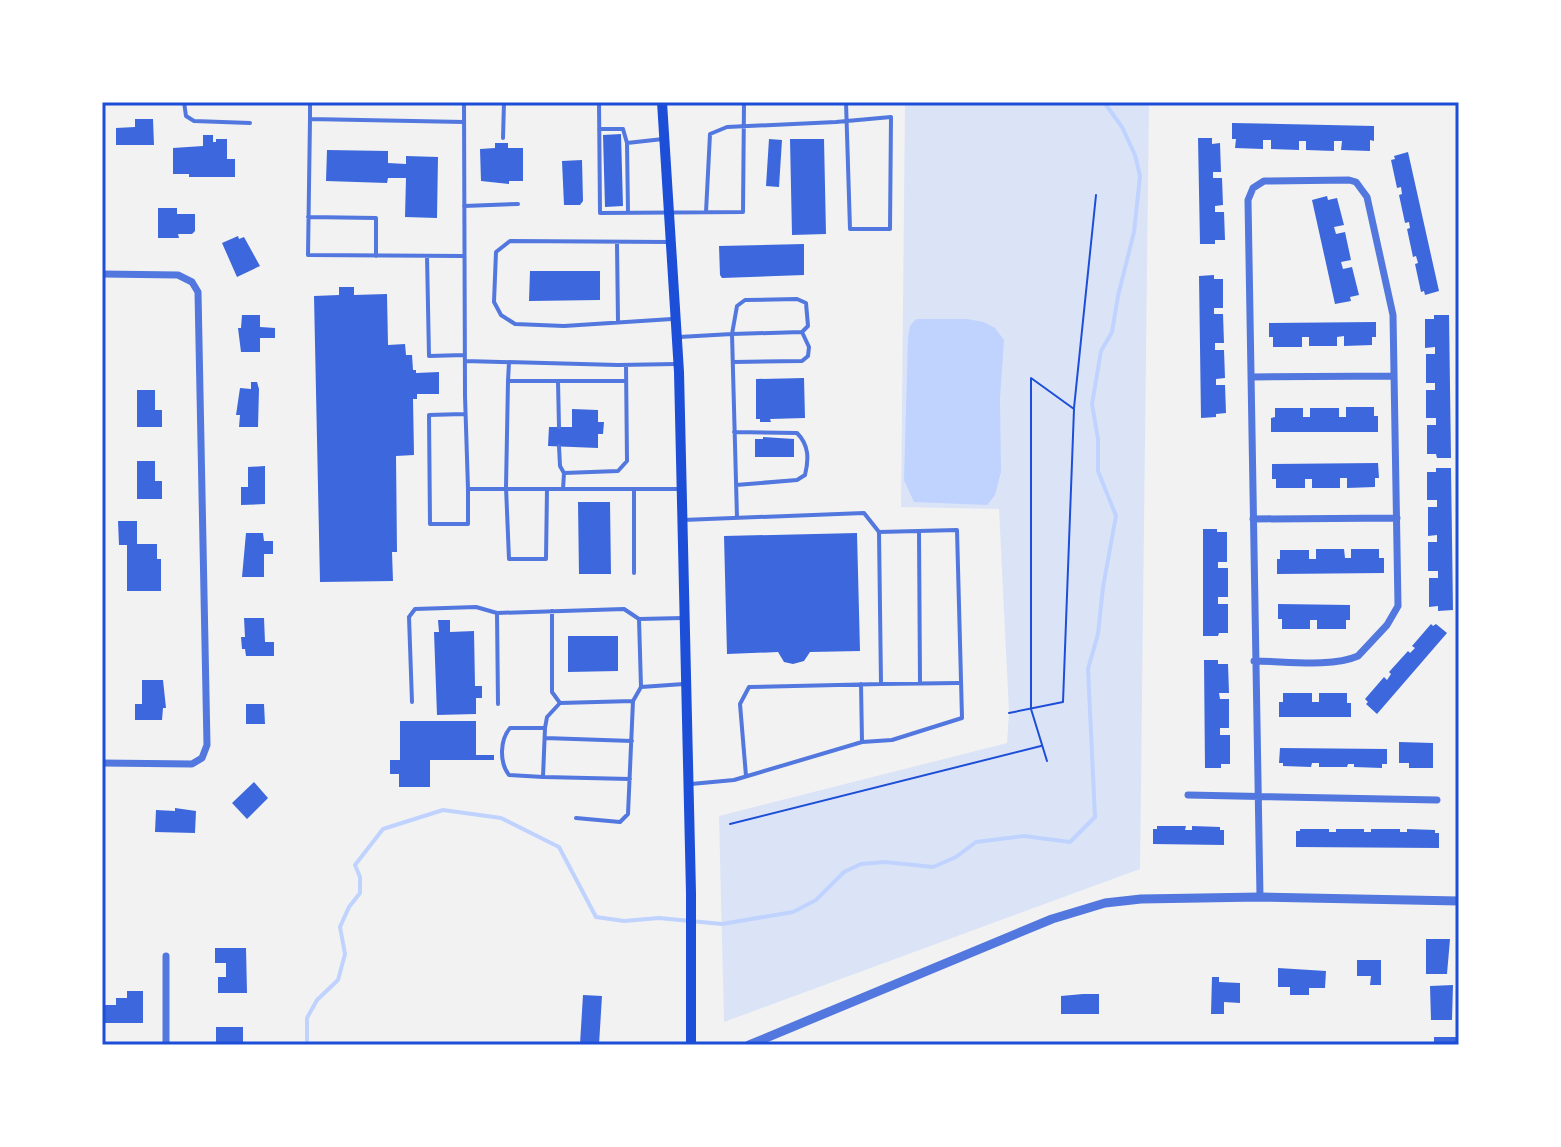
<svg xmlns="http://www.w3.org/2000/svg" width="1561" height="1147" viewBox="0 0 1561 1147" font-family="'Alegreya Sans',sans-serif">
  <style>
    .green { fill: #dbe4f7 }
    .water { fill: #bfd3fe }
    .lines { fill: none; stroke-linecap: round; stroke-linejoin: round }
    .stream { stroke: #bfd3fe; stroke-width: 4 }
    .building { fill: #3d67dc }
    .path { stroke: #1d4ed8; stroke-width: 2 }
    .service { stroke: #5277de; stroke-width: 4 }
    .minor { stroke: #5277de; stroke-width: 7 }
    .tertiary { stroke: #5277de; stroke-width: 9 }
    .secondary { stroke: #1d4ed8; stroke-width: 10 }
    .neatline { fill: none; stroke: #1d4ed8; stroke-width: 3 }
  </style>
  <rect width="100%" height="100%" fill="#f2f2f2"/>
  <path class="green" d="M905,102H1149L1140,869L724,1022L719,816L1007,743L1009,713L999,509L901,507Z"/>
  <path class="water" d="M916,319H967L984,322L995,328L1004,340L1000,398L1001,472L995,495L987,505L914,502L904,480L908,337L910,326Z"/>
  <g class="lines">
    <path class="stream" d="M307,1045V1018L317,1000L338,980L345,954L340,927L349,907L360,893V877L355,865L383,829L443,810L501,818L559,847L596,917L624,921L659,918L722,924L793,912L816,900L844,872L861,864L885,862L933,867L956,857L976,842L1024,836L1070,842L1095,817L1088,669L1098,634L1103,587L1116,516L1098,471V439L1092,404L1101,351L1112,332L1118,296L1134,232L1140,176L1135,155L1122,127L1104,102"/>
  </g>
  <path class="building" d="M135,119H153L154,145H116V128L135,127Z
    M1232,123L1374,126V141L1370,140V151L1341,150L1342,141H1334V151L1306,150V141H1299V150L1271,149V140H1263V149L1235,148L1236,139H1232Z
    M621,134L623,206L605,207L603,135Z
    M203,135H213V142H216V139H227V159H235V177H189V174H173V148L203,146Z
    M1198,138H1212V144L1220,143L1221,172H1213V178H1222L1223,205L1215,206V212H1224L1225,240H1215V244H1200Z
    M769,139L782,140L779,187L766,186Z
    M790,139H824L826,234L792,235Z
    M495,143H508V148H523V181H509V184L481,181L480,149L495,148Z
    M327,150L388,151V163L406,164V156L438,157L437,218L405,217L406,178H388L387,183L326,181Z
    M1408,152L1439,291L1425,295L1424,291L1421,292L1415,264L1418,263L1416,256L1413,257L1407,229L1410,228L1409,222L1405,223L1399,195L1402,194L1401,187L1397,188L1391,160L1395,159L1394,156Z
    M582,160L583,201L580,205H564L562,161Z
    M1327,196L1328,200L1337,198L1344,225L1334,227L1336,234L1345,232L1351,260L1341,262L1343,269L1352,267L1359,295L1350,297L1351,301L1335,304L1312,200Z
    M158,208H177V214H195V231L192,234H178L179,238H158Z
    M238,236L239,239L244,237L260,266L237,277L222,243Z
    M804,244V275L722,278L720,275L719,246Z
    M530,271H600V300L529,301Z
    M1214,275V279H1223V308H1214V314H1223L1224,343H1215V350H1224L1225,378L1216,379V385H1225L1226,413L1216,414V417L1201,418L1199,276Z
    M339,287H354V295L387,294L388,345L405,344L406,355H412L413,370H416V373L439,372V394H417V399H413L414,455L396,456L397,552H392L393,581L320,582L314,296L339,295Z
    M242,315H260V327L275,328V338H260V352H241L238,328H241Z
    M1434,315H1449L1451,458H1437L1436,454H1427V425H1436V418H1426V390H1435V383H1426V354H1435V347L1425,348V319H1434Z
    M1376,322V337H1372V345L1344,346V336L1337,337V346H1309V337H1302V347H1273V337H1269V323Z
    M804,378L805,418L770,419L771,422H760V419H756V379Z
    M251,382H257L259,389L258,427H239L240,415H236L240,388L251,389Z
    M137,390H155V410H162V427H137Z
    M1346,407H1374V416H1378V432H1271V418L1275,417V408H1303V417H1310V408H1339V417H1346Z
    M572,409L598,410V422H604L603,434H598V448L548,446L549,427H572Z
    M763,437L794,439V457H755V439H763Z
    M137,461H155V481H162V499H137Z
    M1378,463L1379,478H1375V487L1347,488V478H1340V488H1312V479H1305V488H1276V479H1272V464Z
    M265,466V504L241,505V487H248V467Z
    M1436,468H1451L1453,610L1438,611V606L1429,607V578H1438V571H1428V542H1437V535L1428,536V507H1437V500H1427V472H1436Z
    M578,502H610L611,574H579Z
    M118,521H137V544H157V559H161V591H127V545H119Z
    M1203,529H1217V532H1227V562H1218V568H1228V597H1218V604H1228V633H1219L1218,636H1203Z
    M246,533H263L264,541H273V554H264V577H242Z
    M857,533L860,651L810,652L804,661L793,664L784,662L778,652L727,654L724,536Z
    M1316,549H1344L1345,558H1351V549H1379V558H1384V573L1277,574V559H1280V550H1309V559H1316Z
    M1278,604L1350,605V620H1346V629H1317V620H1310V629H1282V619H1278Z
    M244,618H264L265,642H274V656H246L245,649H242L241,637H245Z
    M438,620H450V632L474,631L475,686H482V698H476V714L437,715L434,632H439Z
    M1431,624L1433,626L1436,624L1447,633L1377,714L1366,704L1368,702L1365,699L1384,677L1387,680L1391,674L1389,672L1408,651L1410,653L1415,648L1412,646Z
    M568,636H618V671L568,672Z
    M1204,660H1218V664H1228L1229,693H1219L1220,699H1229V728H1220V735H1230V764H1221V768H1205Z
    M142,680H163L166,708H163L162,720H135V704H142Z
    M1283,693H1312V702H1319V693H1347V703H1351V717H1279V702H1283Z
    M246,704H264L265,724H246Z
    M400,721H476V755H494V760H430V787H399V774H390V760H400Z
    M1399,742L1433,743V768H1409V763H1399Z
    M1280,748L1387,749V764H1382V768L1354,767V764H1348L1347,767H1319V763H1312L1311,767L1283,766V763H1279Z
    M254,782L268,798L247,819L232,803Z
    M175,808L196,811L195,833L155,832L156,810L175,811Z
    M1157,826H1186L1185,830H1192V826L1220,827V830H1224V845L1153,844V829H1157Z
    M1300,829H1329V832H1336V829H1364V832H1371V829H1400V832H1407V829L1435,830V833H1439V848L1296,847V831H1300Z
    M1426,939H1450L1447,974H1426Z
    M215,948H246L247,993H218V977H226V963H215Z
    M1357,960H1381V985H1370L1371,976H1357Z
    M1278,968L1326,971L1325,988H1309V995H1290V987H1278Z
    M1212,977H1219V982L1240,983V1003L1224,1002V1014H1211Z
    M1453,985L1452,1020H1431L1430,986Z
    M127,991H143V1023H102V1005H116V998H127Z
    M1083,994H1099V1014H1061V996Z
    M583,995L602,996L599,1045L580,1044Z
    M216,1027H243V1045L216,1044Z
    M1434,1037H1459V1045H1434Z"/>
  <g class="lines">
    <path class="path" d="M1074,408L1096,195
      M1009,713L1063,702L1074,409L1031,378V709L1047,761
      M730,824L1041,746"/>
    <path class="service" d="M184,102L186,116L194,121L250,123
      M310,102V119L464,122
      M464,102L465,396L468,489H679
      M599,102L600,213L743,212L744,102
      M310,119L308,255L464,256
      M599,129H623L627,143L663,139
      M503,138L504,102
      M627,143L628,212
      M464,206L518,204
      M706,212L710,134L727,127L836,122L891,117L890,229H850L846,102
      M308,217L376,218V256
      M670,242L510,241L496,252L494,302L501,315L515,324L564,326L672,319
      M617,244L618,321
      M427,256L429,356L464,355
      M797,299L806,303L808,326L802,332L732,334L737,306L745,300Z
      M679,337L732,334L737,518
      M465,361L618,365L676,364
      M509,362L508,381H626
      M733,362L802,361L808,356L809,347L802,332
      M508,381L506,487L509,559H546L547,489
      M558,381L559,427
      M464,414L429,415L430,524H468V489
      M734,432L797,433C809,445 809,459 805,475L797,480L736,485
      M559,446L560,466L564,473
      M563,489L564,473L618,471L627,461L626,365
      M634,489V573
      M683,520L864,513L879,532L957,530L962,718L892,740L862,742L734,780L691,784
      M919,531L920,683
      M552,611V692L560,703L633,701
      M497,613L498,704
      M639,619L683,618
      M861,684L862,742
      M881,684L959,683
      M412,702L409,617L415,609L476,607L497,613L624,609L639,619L641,687
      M545,728H510C500,740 499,762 509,775L543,777L545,728L547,717L560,703
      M545,738L632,741
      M746,776L740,704L749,687L881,684L879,532
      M544,777L630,779
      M576,818L620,822L628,814L633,701L641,687L684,684"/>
    <path class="minor" d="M102,274L178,275L192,282L198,292L207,745L202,758L192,764L102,763
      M1251,377L1394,376
      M1253,519L1397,518
      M1254,661C1284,661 1331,668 1358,656L1387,625L1398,606L1393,315L1367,197L1356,182L1349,180L1264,181L1253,188L1248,200L1260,897
      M1188,795L1437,800
      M166,956V1045"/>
    <path class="tertiary" d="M749,1045L1052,919L1105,903L1141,899L1260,897L1459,901"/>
    <path class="secondary" d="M662,102L679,372L691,893V1045"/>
  </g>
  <rect width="1561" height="1147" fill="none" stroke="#ffffff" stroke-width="208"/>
  <rect x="104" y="104" width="1353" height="939" class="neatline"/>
</svg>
